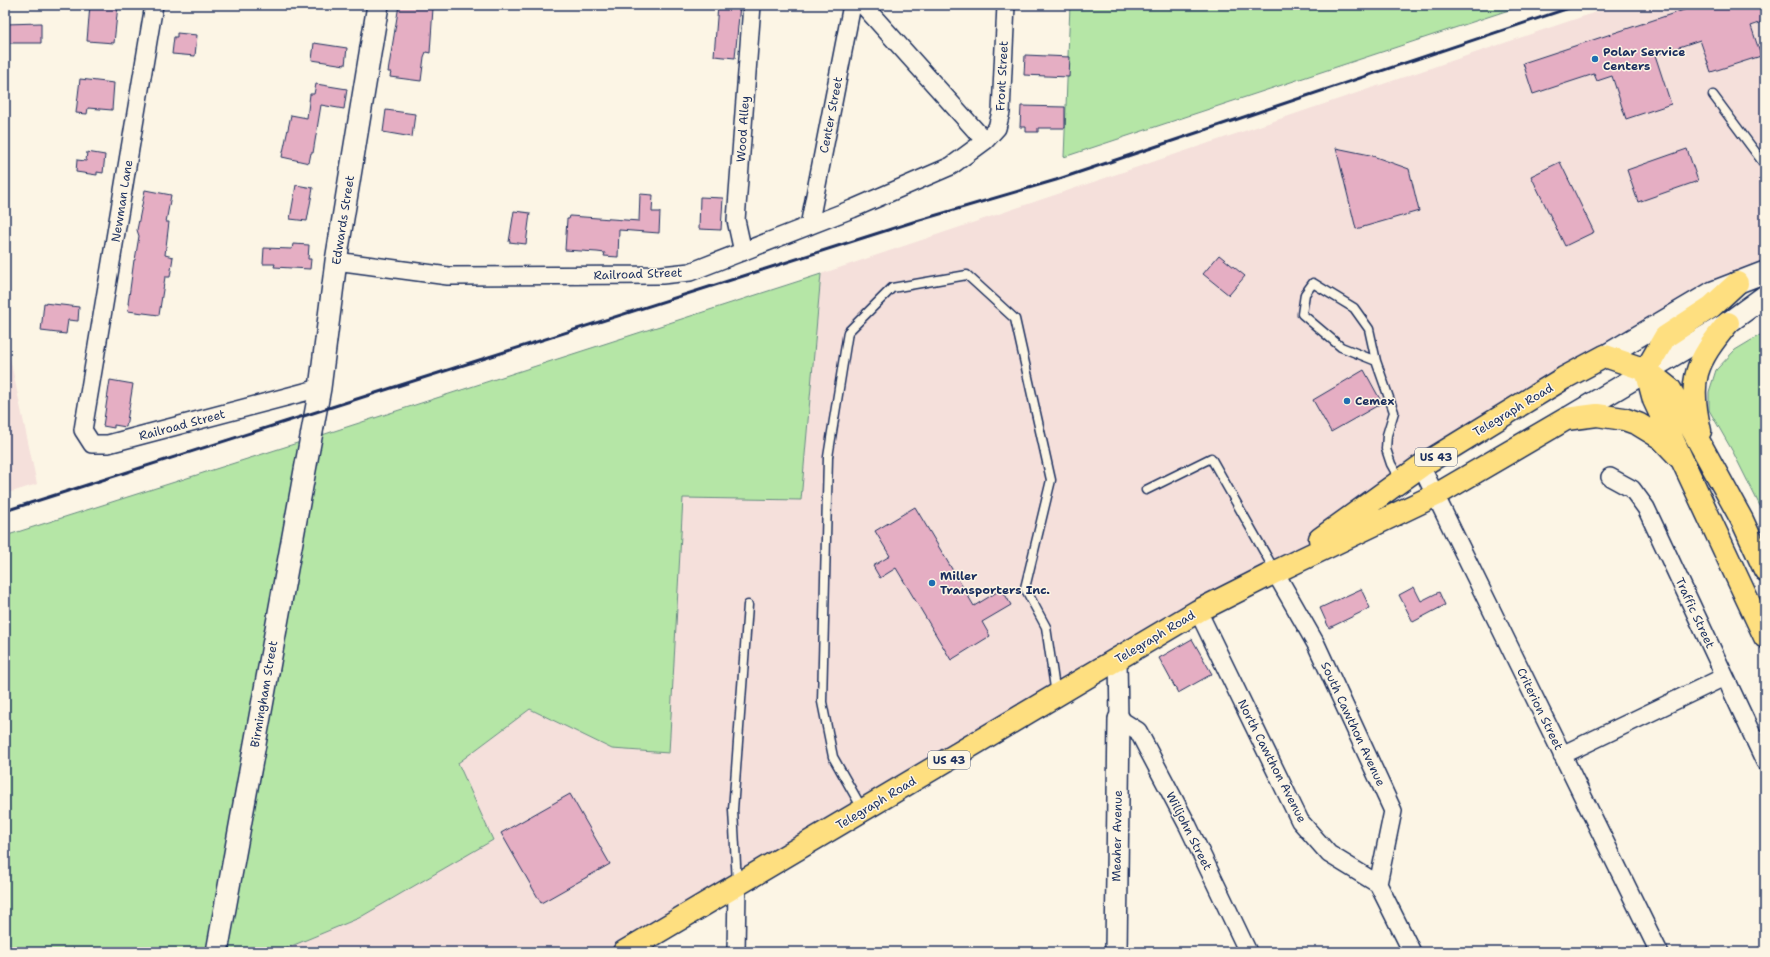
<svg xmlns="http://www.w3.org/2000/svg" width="1770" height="957" viewBox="0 0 1770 957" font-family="'Shantell Sans',sans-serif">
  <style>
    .built { fill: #f5e0db }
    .green { fill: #b5e6a6; stroke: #688a82 }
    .building { fill: #e5aec3; stroke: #1b2f5e }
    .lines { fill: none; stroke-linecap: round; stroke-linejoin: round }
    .service-casing { stroke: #1b2f5e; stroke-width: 11 }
    .minor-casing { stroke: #1b2f5e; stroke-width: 20 }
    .tertiary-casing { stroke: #1b2f5e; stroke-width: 24 }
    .primary-casing { stroke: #1b2f5e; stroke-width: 25 }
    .service { stroke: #fcf5e5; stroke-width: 8 }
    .minor { stroke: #fcf5e5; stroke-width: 17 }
    .tertiary { stroke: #fcf5e5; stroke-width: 21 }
    .primary { stroke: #fedf80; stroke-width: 22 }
    .rail { stroke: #1b2f5e; stroke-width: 3 }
    .poi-dot { fill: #1f6fb2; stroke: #fcf5e5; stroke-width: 1.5 }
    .labels { text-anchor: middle; stroke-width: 3; stroke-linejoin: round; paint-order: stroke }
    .shield { fill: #fcf5e5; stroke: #5e6a86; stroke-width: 1 }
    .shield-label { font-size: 11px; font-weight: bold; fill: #1b2f5e }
    .poi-label { font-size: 12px; font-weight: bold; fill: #1b2f5e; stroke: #fcf5e5; text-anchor: start }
    .street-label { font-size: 12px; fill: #1b2f5e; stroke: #fcf5e5 }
  </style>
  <rect width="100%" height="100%" fill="#fcf5e5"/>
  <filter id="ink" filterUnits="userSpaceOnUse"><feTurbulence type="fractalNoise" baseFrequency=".025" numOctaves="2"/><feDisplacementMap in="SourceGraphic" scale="8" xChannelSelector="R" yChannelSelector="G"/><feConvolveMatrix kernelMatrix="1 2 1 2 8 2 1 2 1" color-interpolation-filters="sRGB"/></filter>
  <g filter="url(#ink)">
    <path class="built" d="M1617,5H1765V276L605,952H277L359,918L493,840L458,763L530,709L612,749L669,752L683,498L801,500L821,274Z
      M5,335L37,484L5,494Z"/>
    <path class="green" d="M1070,5H1524L1064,157Z
      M821,274L801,500L683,498L669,753L612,749L530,709L458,763L493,840L359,918L277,952H5V536L291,445Z
      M1765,332V516L1733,452L1709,410V392L1716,370L1735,350Z"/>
    <path class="building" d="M90,5H118L114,43L87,41Z
      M399,5L433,8L430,53L426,52L424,57L421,81L390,77L391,72H388Z
      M718,5H740L735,58L714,56Z
      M1699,5H1765V21L1751,26L1761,56L1711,72L1700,40L1655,55L1671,104L1626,119L1612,76L1597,81L1594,74L1533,94L1523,63Z
      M41,23V43H5V24Z
      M177,33L197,35L195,56L172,54L174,37H177Z
      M314,43L347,48L345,65L312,60Z
      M1025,55L1070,57L1069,77L1024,75Z
      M80,79L114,83L112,110L88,108L87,114L76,113Z
      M316,84L347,89L344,109L321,105L313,153H311L309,163L282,157L291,115L307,118L310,94H314Z
      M1021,106L1065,107V128H1038V132H1026V127H1020Z
      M386,110L415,114L412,137L383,132Z
      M1336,148L1370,155L1409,169L1419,211L1356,229Z
      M1687,149L1698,181L1638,202L1627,170Z
      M87,152L105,155L103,173L97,172V175L76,172L77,160L86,161Z
      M1560,162L1594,232L1565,246L1531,176Z
      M296,185L313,188L307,221L290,219Z
      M145,190L171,195L166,222H169L165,255L173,257L170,277H165L159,315L128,311L129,304H128L134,260H135L139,236L137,230Z
      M640,194L653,195L652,212H660L659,233L619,230L618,257L604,256L605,253L597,252L565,250L567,219H569L570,216L639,221Z
      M700,197L723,198L721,230L699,229Z
      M514,211L530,213L526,244L509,242Z
      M293,244L309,245L308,259H311L310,269L274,267L275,264H263L264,248L292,249Z
      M1219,255L1245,276L1229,295L1203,274Z
      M44,303L79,307L78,321L68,320L66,334L41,331Z
      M1364,370L1382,403L1331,432L1313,400Z
      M110,380L133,384L126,427L114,425V428L103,426Z
      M915,507L974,606L1002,589L1011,605L982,622L990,636L951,660L896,568L880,578L873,566L890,556L875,531Z
      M1414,587L1421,601L1439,592L1445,605L1413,622L1399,595Z
      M1361,589L1370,608L1329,628L1320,608Z
      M1192,639L1212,674L1178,693L1159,658Z
      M570,794L610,864L541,903L501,833Z"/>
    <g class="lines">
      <defs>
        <path id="service" d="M1713,95L1765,165
          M1313,283L1354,308L1369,329L1376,361L1341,347L1302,314L1305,294Z
          M1376,361L1394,412L1387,435L1386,449L1391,464L1400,480
          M1146,490L1211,458L1275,571
          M863,810L833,757L822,702L828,457L848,332L892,288L967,275L1015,319L1051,480L1025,588L1046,627L1056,695
          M737,883L733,810L748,605"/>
        <path id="minor" d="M154,5L83,430L92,444H108L320,388
          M863,5L985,141
          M809,226L852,5
          M743,252L736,220L752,5
          M336,261L448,276L662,275L690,272L852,209L951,166L985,141L997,128L1001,112L1006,5
          M1421,466L1659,952
          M1610,477L1632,489L1646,508L1765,762
          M1275,572L1316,644L1393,811L1378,884
          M1198,611L1300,821L1329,854L1378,884
          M1118,660L1119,719L1138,731L1188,826L1248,952
          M1562,755L1724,677
          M1378,884L1412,952
          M736,952L737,886"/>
        <path id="tertiary" d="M1605,356L1713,292L1765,272
          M1566,419L1728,323L1765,296
          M217,952L320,388L336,261L378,5
          M1116,952L1119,719"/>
        <path id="primary" d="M1737,283L1711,307L1665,337L1646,370L1654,400L1765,637
          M1700,431C1688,380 1695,363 1728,323
          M1320,539L1421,466L1564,378L1605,356L1646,370L1670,389L1742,520L1765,570
          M624,952L1198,611L1275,572L1436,495L1566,419L1597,415L1624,419L1638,424L1661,438L1681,459"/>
      </defs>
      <use href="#service" class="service-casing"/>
      <use href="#minor" class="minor-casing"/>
      <use href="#tertiary" class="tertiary-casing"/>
      <use href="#primary" class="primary-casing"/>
      <use href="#service" class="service"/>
      <use href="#minor" class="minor"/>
      <use href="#tertiary" class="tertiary"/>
      <use href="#primary" class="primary"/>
      <path class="rail" d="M5,511L913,222L1056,180L1578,5"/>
    </g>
  </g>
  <g class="poi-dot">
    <circle cx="1595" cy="59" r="4"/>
    <circle cx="1347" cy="401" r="4"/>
    <circle cx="932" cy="583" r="4"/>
  </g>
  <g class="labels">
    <g class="shield">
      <rect x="1415" y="448" width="42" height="18" rx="3"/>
      <rect x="928" y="751" width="42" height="18" rx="3"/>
    </g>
    <g class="shield-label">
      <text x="1436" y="461">US 43</text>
      <text x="949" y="764">US 43</text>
    </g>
    <g class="poi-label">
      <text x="1603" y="56">Polar Service<tspan x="1603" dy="14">Centers</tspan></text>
      <text x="1355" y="405">Cemex</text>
      <text x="940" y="580">Miller<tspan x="940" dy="14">Transporters Inc.</tspan></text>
    </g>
    <g class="street-label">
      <text transform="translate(1002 76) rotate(-87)" y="4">Front Street</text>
      <text transform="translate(831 115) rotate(-79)" y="4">Center Street</text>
      <text transform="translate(743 129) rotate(-86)" y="4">Wood Alley</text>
      <text transform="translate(122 201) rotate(-81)" y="4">Newman Lane</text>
      <text transform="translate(343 220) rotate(-81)" y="4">Edwards Street</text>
      <text transform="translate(638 274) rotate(-2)" y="4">Railroad Street</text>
      <text transform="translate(1513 410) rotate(-31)" y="4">Telegraph Road</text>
      <text transform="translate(182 425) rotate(-15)" y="4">Railroad Street</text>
      <text transform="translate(1695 613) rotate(65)" y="4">Traffic Street</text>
      <text transform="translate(1155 637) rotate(-31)" y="4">Telegraph Road</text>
      <text transform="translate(264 694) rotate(-80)" y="4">Birmingham Street</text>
      <text transform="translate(1540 709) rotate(64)" y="4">Criterion Street</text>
      <text transform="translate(1353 724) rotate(65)" y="4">South Cawthon Avenue</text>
      <text transform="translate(1272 761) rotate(63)" y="4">North Cawthon Avenue</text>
      <text transform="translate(876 803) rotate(-31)" y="4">Telegraph Road</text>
      <text transform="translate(1189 831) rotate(63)" y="4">Willjohn Street</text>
      <text transform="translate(1117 836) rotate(-89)" y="4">Meaher Avenue</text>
    </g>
  </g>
  <rect width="1770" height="957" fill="none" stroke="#fcf5e5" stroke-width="20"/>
  <rect x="10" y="10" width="1750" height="937" fill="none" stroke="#1b2f5e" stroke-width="1.5" filter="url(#ink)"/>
</svg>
